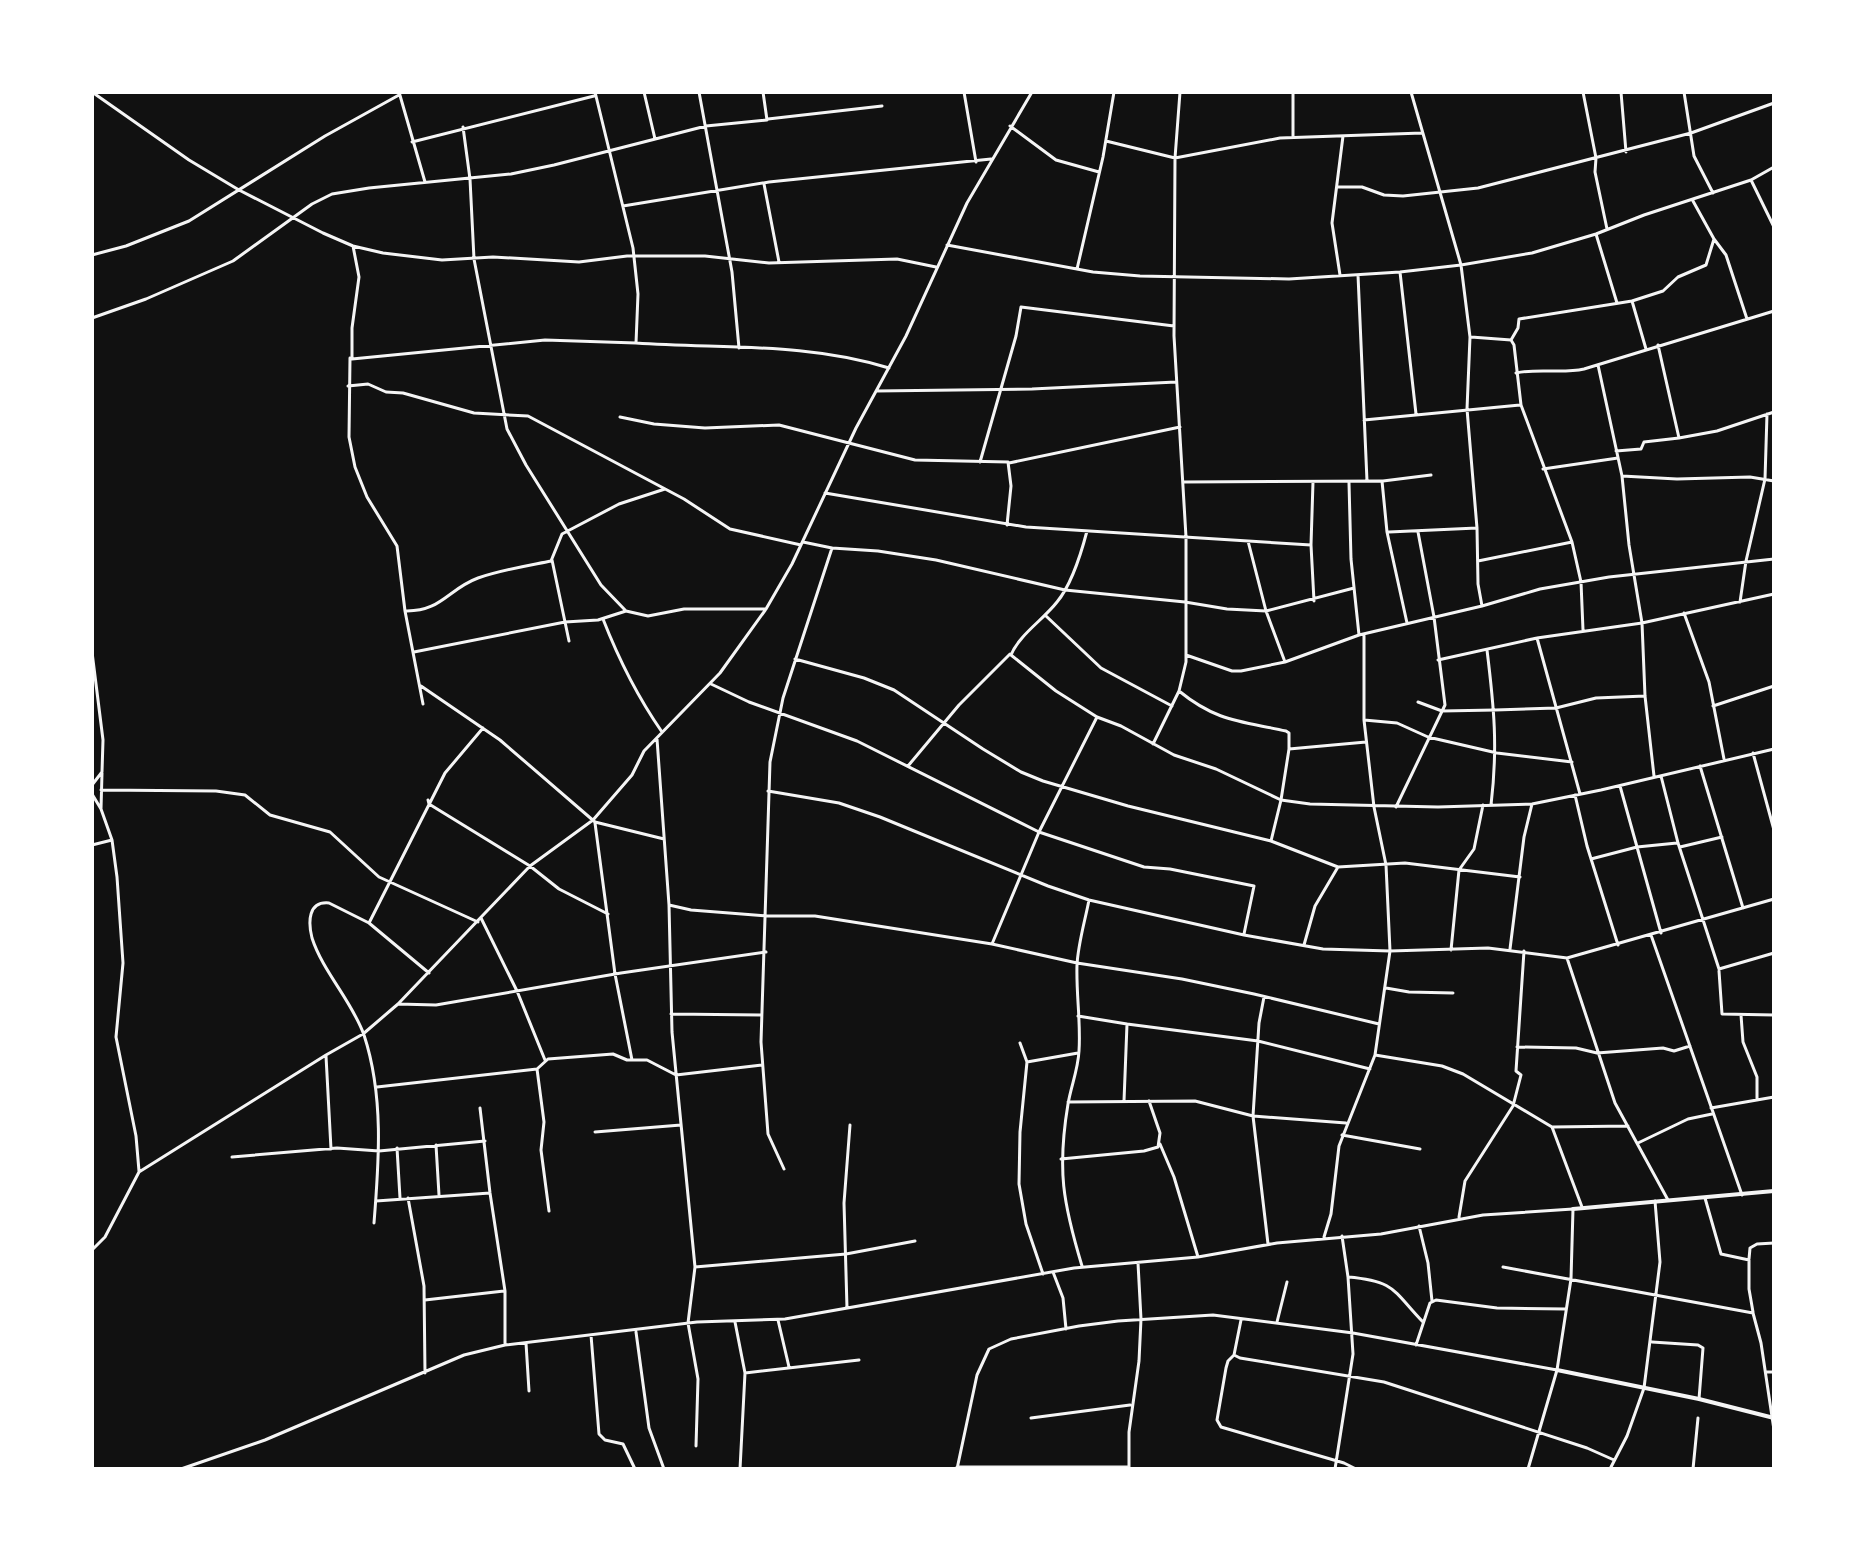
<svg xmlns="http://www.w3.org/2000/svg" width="1866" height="1561" viewBox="0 0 1866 1561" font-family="'Archivo Narrow',sans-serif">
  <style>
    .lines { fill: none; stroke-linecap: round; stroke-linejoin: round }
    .minor { stroke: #f5f5f5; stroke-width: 3 }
    .tertiary { stroke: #f5f5f5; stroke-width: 4 }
  </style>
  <rect width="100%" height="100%" fill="#111"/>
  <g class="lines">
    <path class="minor" d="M92,92L189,160L239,190L323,233L353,246L383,253L442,260L493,257L579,262L627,256H705L769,263L897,259L936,267
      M399,92L425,182
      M595,92L633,248L638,294L636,343C720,349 807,342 889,368
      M644,92L655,139
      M699,92L732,272L739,348
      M964,92L976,162
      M1180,92L1175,158L1174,336L1186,537V662L1179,691C1217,722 1241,721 1286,731L1289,733V749
      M1411,92L1461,265L1470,337L1467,409L1477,528L1478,584L1482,606
      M1583,92L1596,158L1595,172L1607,229
      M1621,92L1626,152
      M1684,92L1694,156L1713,193
      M768,119L882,106
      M1010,126L1056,160L1099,172
      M463,127L470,179L474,259L507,429L526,465L601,585L626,611L648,616L684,609H766
      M1293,136V92
      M1106,141L1175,158L1280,138L1422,133
      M412,142L594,96
      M1774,167L1751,180L1774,227
      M764,184L779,262
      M1337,187H1362L1384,195L1403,196L1478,188L1691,133L1774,103
      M623,206L769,182L991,159
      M1596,234L1617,303
      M1714,239L1726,255L1747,319
      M947,245L1093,272L1140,276L1289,279L1400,272L1461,265L1532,253L1596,234L1644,215L1751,180
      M353,246L359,277L352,328V359L545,340L636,343
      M92,255L126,246L189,221L325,136L399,95
      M1077,269L1103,157L1114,92
      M1400,272L1416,414
      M1340,275L1332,223L1343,136
      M1358,275L1367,481
      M92,318L146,299L233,261L312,204L332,194L369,188L511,174L554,165L706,126L767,120L763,92
      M1471,337L1511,340
      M1511,340L1514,345L1521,405L1572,542L1581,582L1583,630
      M1511,340L1518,328L1519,319L1632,301
      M1658,345L1679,438L1717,431L1774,412
      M1646,349L1632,301L1663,291L1678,277L1706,265L1714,239L1693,201
      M350,358L349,437L355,467L367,497L397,546L405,611L423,704
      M1598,365L1622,476L1629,545L1642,623L1645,696L1654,776
      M1516,373C1539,368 1562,374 1584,369L1774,311
      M348,386L368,384L386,392L403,393L474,413L528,416L684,499L730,529L801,545
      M876,391L1032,389L1176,382
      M620,417L654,424L705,428L779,425L915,460L1008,462L1011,486L1007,525
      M1364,420L1520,405
      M1616,451L1641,449L1644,442L1679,438
      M980,462L1016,336L1021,307L1174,326
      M1009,463L1180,427
      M1543,469L1618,458
      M1622,476L1677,479L1750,477L1774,481
      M1383,481L1431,475
      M1183,482L1382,481L1387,532L1407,623
      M1313,482L1311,545L1314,601
      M1349,483L1351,559L1359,635
      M825,493L1026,527L1311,545
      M1087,531C1081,554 1072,584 1057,602C1043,620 1019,635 1011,655L1056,691L1097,717L1121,726L1174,755L1216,769L1281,800L1310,804L1438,807L1532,804L1601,790L1774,749
      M1389,532L1477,528
      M1248,541L1266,611L1285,662
      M803,542L832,548L878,551L936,560L1065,590L1185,602L1227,609L1266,611L1354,588
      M552,560L569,641
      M1478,561L1572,542
      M1740,602L1746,561L1765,479L1767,414
      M405,611C441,612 448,589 478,578C501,570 526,566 551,561L562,534L619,504L665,489
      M1684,613L1709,682L1724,759
      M1046,616L1101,668L1172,706
      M603,619C619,660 637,696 662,732
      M1537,638L1580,794
      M1487,650C1494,707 1498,747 1491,805
      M92,652L103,740L102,772L92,785
      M414,652L565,622L598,620L626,611
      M1186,655L1232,671H1241L1285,662L1359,635L1482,606L1540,589L1609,577L1774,559
      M795,659L864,678L894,690L983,749L1021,772L1043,781L1128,806L1271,841L1338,867
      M1438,660L1537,638L1642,623L1774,594
      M711,684L749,702L857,741L1039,832L1144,867L1170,869L1254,886L1244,934
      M421,686L500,740L595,822L664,839
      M1418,702L1442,711L1495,710L1556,708L1596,698L1645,696
      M1713,706L1774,686
      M1364,720L1397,723L1428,737L1497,753L1572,762
      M657,739L669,905L672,1032L695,1267L688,1323L698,1379L696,1446
      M1153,744L1179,691
      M1753,753L1774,830
      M908,766L959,705L1010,654
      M1700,766L1743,908
      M1661,776L1678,843L1719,969L1774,953
      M1620,786L1661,933
      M101,790L216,791L245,795L270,815L330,832L379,877L478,922
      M768,791L839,803L880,817L1048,886L1089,900L1244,935L1323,949L1390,951L1488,948L1567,958L1774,899
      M92,794L101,809L112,840L117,877L123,963L116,1037L136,1136L139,1171
      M1575,795L1587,846L1618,945
      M428,800L429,804L530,866L559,889L608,914
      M1396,807L1445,705L1434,617L1418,532
      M101,809L102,773
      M595,823L615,974L632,1060
      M1271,841L1281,800L1289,749L1366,742
      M92,845L112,840
      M1680,847L1722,837
      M1591,859L1637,847L1677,843
      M669,905L691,910L767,916H815L992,944L1077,963L1182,979L1254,994L1379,1024
      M481,918L517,991L545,1060
      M369,923L445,773L483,728
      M1651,935L1742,1195
      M992,944L1039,832L1097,717
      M1304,945L1315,906L1338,867L1405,863L1520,877
      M1510,949L1524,837L1532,804
      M1451,950L1459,870L1474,849L1483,805
      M1567,958L1615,1103L1668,1200
      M1719,971L1722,1014L1774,1015
      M1386,988L1409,992L1453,993
      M1264,997L1259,1023L1253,1116L1268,1244
      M398,1004L436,1005L621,973L766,952
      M671,1014L761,1015
      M1741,1015L1743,1042L1757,1077V1100
      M1078,1016L1127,1024L1124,1101
      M1127,1024L1258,1041L1370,1069
      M1020,1043L1027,1062L1020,1132L1019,1184L1026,1224L1043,1274
      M1517,1047L1576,1048L1597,1053L1663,1048L1674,1051L1690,1046
      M1375,1055L1442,1066L1463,1074L1552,1127L1582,1207
      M326,1056L331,1149
      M1027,1062L1078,1053
      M537,1069L544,1122L541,1150L549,1211
      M377,1087L537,1069L548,1059L613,1054L627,1060H647L676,1075L762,1065
      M1068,1102L1195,1101L1253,1116L1346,1123
      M480,1108L490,1193L505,1291V1345
      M1711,1108L1774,1097
      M1552,1127L1628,1126
      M595,1132L681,1125
      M1342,1135L1420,1149
      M1638,1143L1688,1119L1712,1114
      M1160,1144L1174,1177L1198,1257
      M436,1145L439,1195
      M397,1148L400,1198
      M232,1157L337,1148L379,1151L485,1141
      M1061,1159L1144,1151L1158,1147L1160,1133L1149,1101
      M784,1169L768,1134L761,1042L770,762L783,698L832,548
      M408,1198L424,1286L425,1373
      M1705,1198L1721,1254L1749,1260V1289L1753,1312
      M376,1201L490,1193
      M1459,1217L1465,1181L1513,1106L1521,1075L1516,1071L1524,951
      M374,1223C379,1161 384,1096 364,1035C352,1001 323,972 312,938C308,922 308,901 329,903L369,923L429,973
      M1419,1226L1428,1263L1432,1301
      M1324,1237L1331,1214L1339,1146L1375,1055L1390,951L1386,865L1374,807L1364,720V634
      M92,1250L105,1237L139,1172L326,1055L363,1034L398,1004L530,866L593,820L632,775L644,751L720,673L766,609L792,564L856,428L906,336L967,203L1032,92
      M1749,1259L1750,1248L1757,1244L1774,1243
      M1082,1266C1063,1203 1057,1170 1068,1104C1071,1086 1078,1070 1079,1051C1081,1023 1076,994 1077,965C1078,944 1085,921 1089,900
      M695,1267L846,1254L915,1241
      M1503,1267L1753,1313L1761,1343L1774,1430
      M1053,1272L1063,1298L1066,1329
      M1348,1277C1396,1281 1393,1291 1423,1322
      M425,1300L504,1291
      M847,1308L844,1203L850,1125
      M778,1320L789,1367
      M1241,1320L1234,1355L1240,1358L1384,1382L1587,1448L1614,1460
      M735,1322L745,1373L740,1469
      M1277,1322L1287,1282
      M636,1332L649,1428L664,1469
      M591,1335L599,1434L605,1440L623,1444L635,1469
      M1652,1342L1698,1345L1703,1348L1699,1399
      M526,1343L529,1391
      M1416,1345L1430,1303L1436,1300L1497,1308L1566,1309
      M1234,1355L1228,1361L1226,1368L1217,1420L1221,1427L1344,1463L1356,1469
      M1766,1372H1774
      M745,1373L859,1360
      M1031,1418L1130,1405
      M957,1467H1129
      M181,1469L265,1440L464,1355L505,1345L697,1322L785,1319L1074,1268L1198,1257L1277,1243L1381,1234L1483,1215L1573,1209L1571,1279L1557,1370L1528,1469
      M957,1469L977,1375L989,1349L1011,1339L1079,1326L1118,1321L1213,1315L1353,1333L1557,1370
      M1129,1469V1432L1139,1361L1141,1319L1138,1263
      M1335,1469L1353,1354L1348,1277L1342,1236
      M1610,1469L1627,1436L1644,1388L1660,1262L1655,1201
      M1693,1469L1698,1418"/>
    <path class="tertiary" d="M1573,1209L1774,1191
      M1557,1370L1699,1399L1774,1418"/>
  </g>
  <rect width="1866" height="1561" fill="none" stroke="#ffffff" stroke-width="188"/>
</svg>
